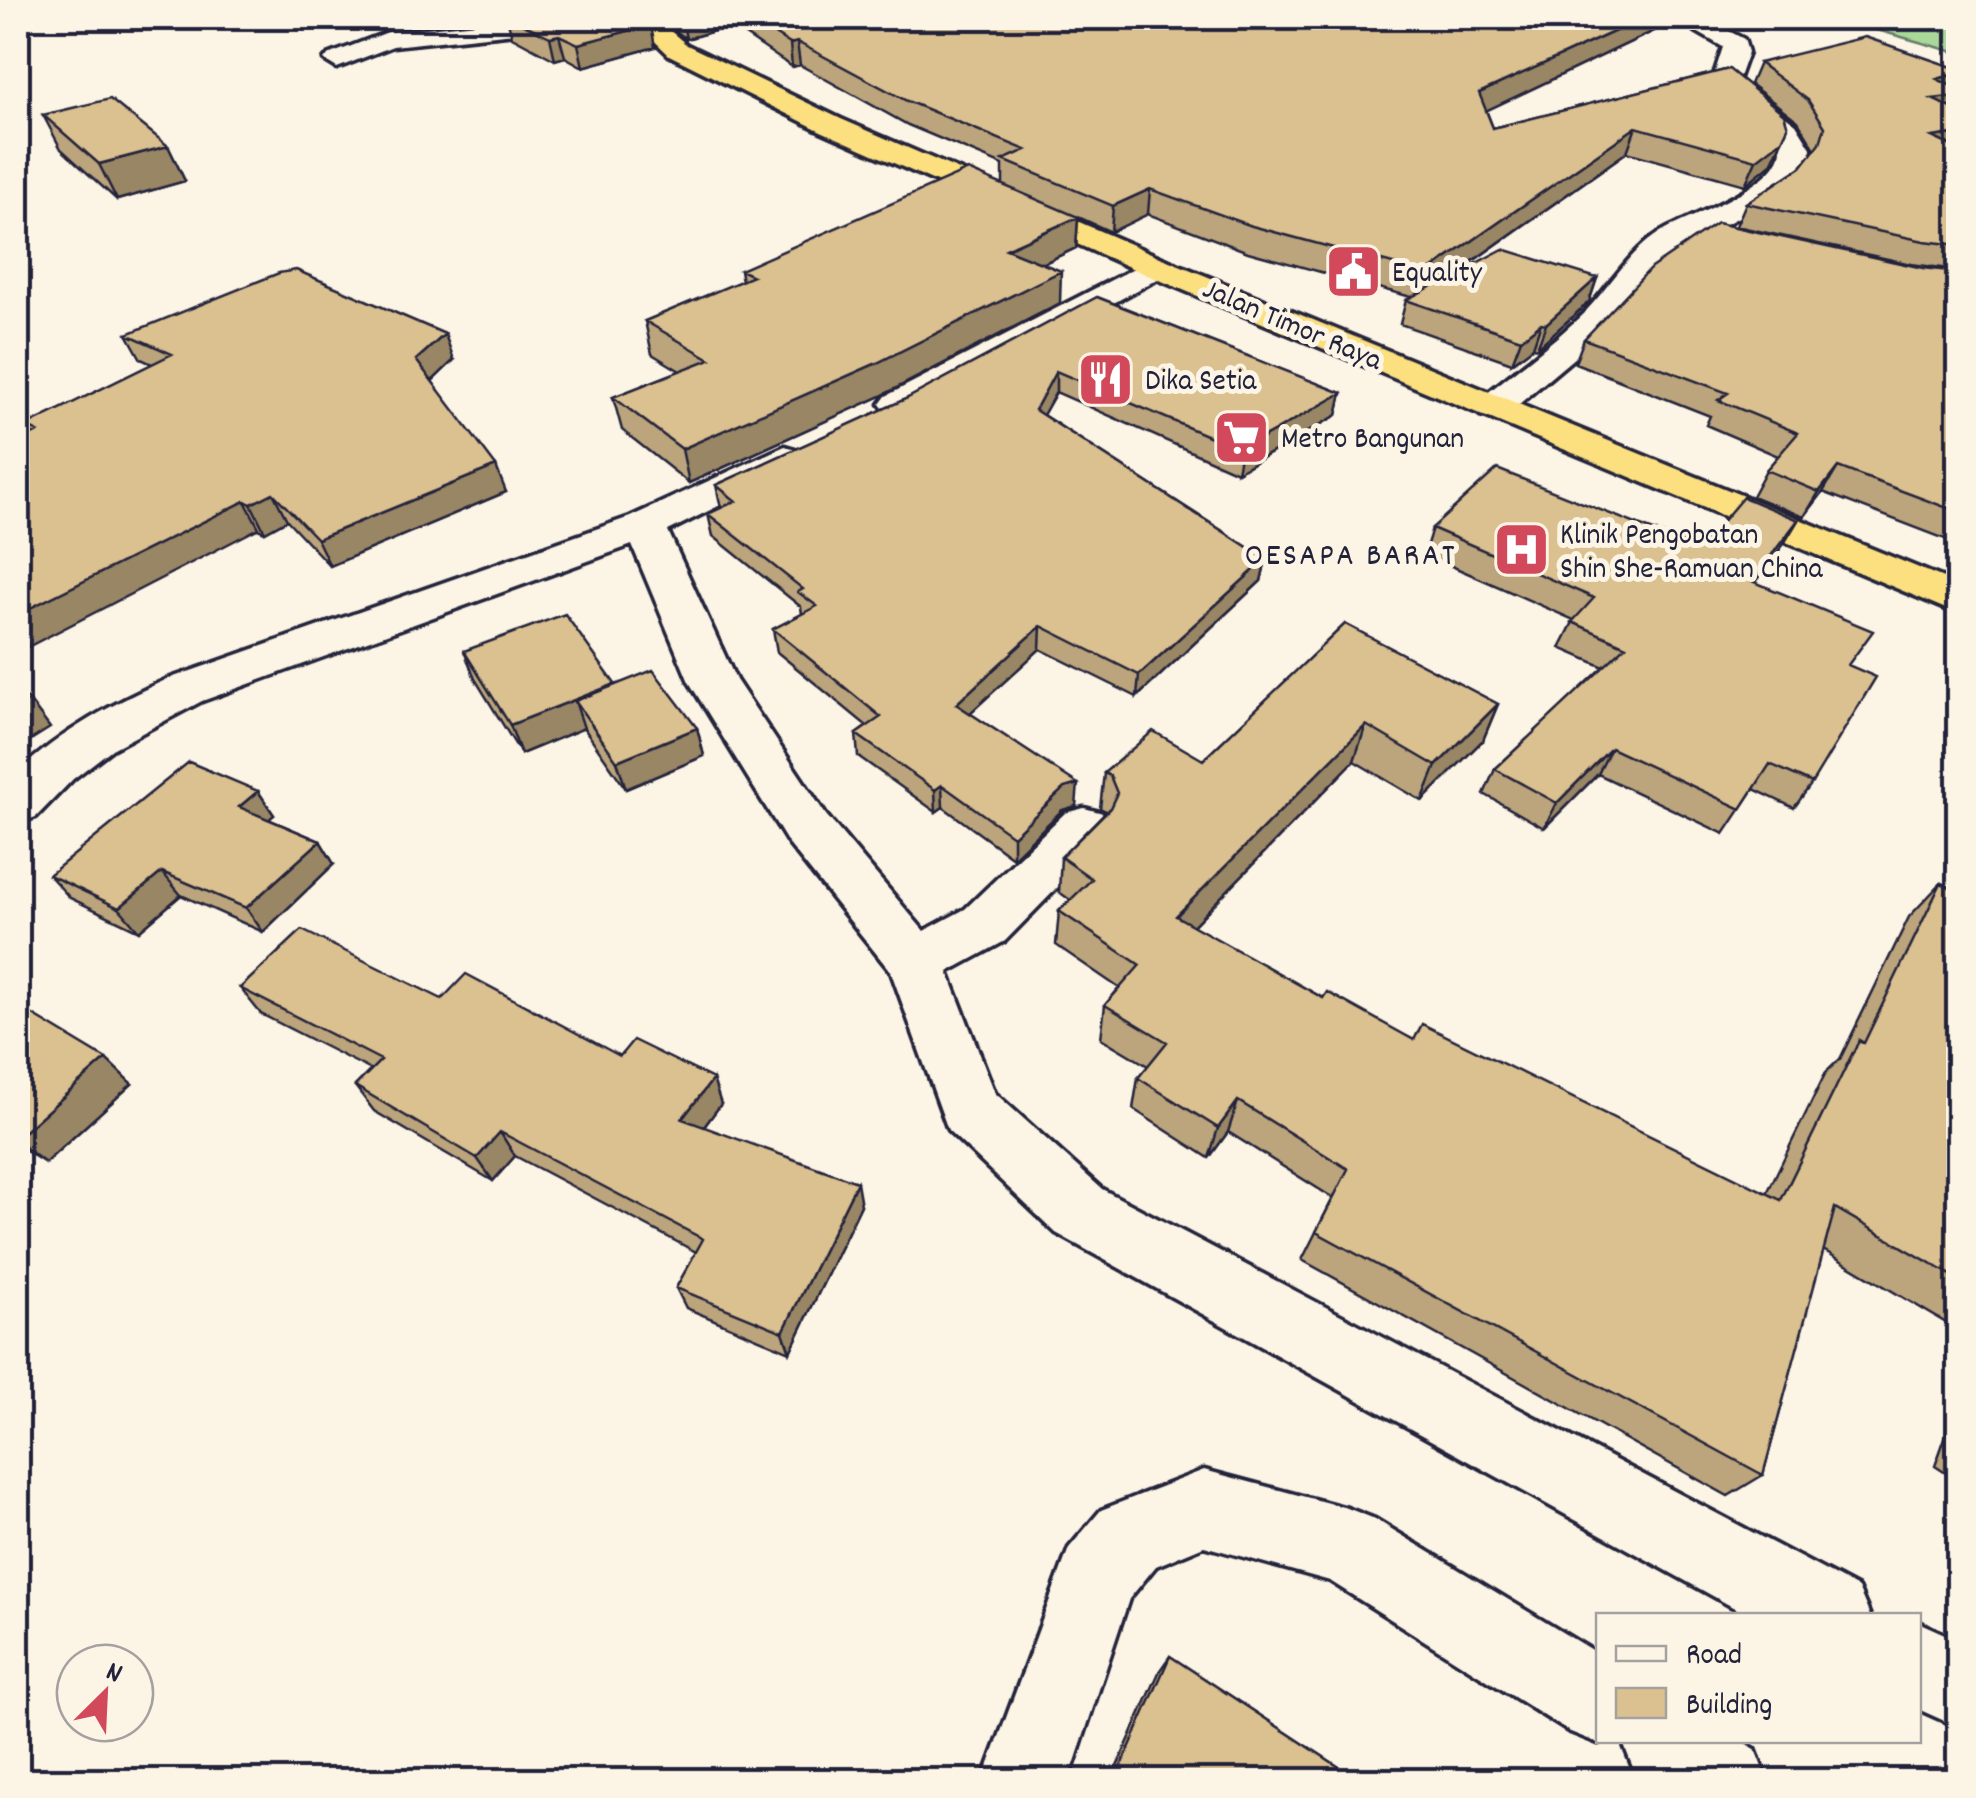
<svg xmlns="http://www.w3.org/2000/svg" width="1976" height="1798" viewBox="0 0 1976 1798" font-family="Dekko,sans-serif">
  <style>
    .green { fill: #aad898; stroke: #667d6a; stroke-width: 2.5 }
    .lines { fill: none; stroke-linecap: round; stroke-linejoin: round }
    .street-casing { stroke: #22223b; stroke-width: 7 }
    .highway-casing { stroke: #22223b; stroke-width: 7 }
    .street { fill: #fcf5e5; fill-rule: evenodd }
    .highway { fill: #fce080; fill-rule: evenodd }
    .wall { fill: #bca57c; stroke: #22223b; stroke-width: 2.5 }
    .shaded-wall { fill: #998665; stroke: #22223b; stroke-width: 2.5 }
    .building { fill: #dbc090; stroke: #22223b; stroke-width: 2.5 }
    .labels { text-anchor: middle; stroke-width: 10; stroke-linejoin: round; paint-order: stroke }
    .far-poi-label { font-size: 30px; fill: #22223b; stroke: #fcf5e5; text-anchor: start }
    .far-street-label { font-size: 30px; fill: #22223b; stroke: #fcf5e5 }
    .far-quarter-label { font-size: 32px; letter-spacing: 2.5px; fill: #22223b; stroke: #fcf5e5 }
  </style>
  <rect width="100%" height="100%" fill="#fcf5e5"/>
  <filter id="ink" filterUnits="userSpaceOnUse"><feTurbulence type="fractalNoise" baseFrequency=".01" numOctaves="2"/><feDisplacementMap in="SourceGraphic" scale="20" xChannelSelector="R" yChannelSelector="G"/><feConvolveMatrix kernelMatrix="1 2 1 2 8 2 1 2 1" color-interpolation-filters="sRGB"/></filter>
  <g filter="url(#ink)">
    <path class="green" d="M1835,18H1958V53Z"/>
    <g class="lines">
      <defs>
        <path id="street" d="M526,18H602L590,25L393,46L337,68L324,60L328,55L388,32Z
          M1673,18H1704L1744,39L1748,52L1738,80L1796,124L1811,148L1809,162L1794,182L1757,207L1673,253L1594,341L1506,415L1493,418L1480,415L1474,407L1480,399C1516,370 1553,343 1586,311C1610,286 1629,252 1659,233C1686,216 1804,178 1777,136L1712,81L1723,47Z
          M1156,257L1167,260L1172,267L1167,274L912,412L899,415L886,412L880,404L886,396Z
          M785,446L799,450L805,458L799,466L668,531L736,680L826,815L924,931L965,909L1065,813L1084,808L1103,813L1110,827L1103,841L1005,941L948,972L995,1093L1102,1189L1858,1588L1870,1616H1749L1056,1233L948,1130L891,972L788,843L689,682L632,545L202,701L112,749L73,779L36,817L18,823V772C62,731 113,703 168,679L630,517Z
          M1204,1470L1347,1508L1375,1519L1598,1654V1740H1604L1598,1743L1568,1731L1330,1581L1204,1546L1156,1566L1129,1599L1069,1780H983L1069,1548L1101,1510Z
          M1918,1622L1958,1640V1727L1918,1709Z
          M1622,1740H1741L1755,1749L1767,1780H1649L1634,1770Z"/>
        <path id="highway" d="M631,18H655L687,45L841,119L1167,260L1958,584V614L1145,274L821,131L669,55Z"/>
      </defs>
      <use href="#street" class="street-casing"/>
      <use href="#highway" class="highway-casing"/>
      <use href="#street" class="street"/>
      <use href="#highway" class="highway"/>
    </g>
    <path class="wall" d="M474,18H644L655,47L583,67L565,57L555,60L512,37L507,18L477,19Z
      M660,18H1675L1673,22L1486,110L1493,128L1729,69L1771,164L1745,185L1627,152L1455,274L1597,278L1589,302L1537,348L1533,347L1512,363L1400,324L1406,300L1411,297L1248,252L1148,214L1111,232L1078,217L1076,248L1043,264L1060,303L879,397L689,483L622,430L613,397L680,371L652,354L645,321L742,281L740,270L1003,185V165L908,125L800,65L792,67L732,26L686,39Z
      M1759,63L1958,69V84L1956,88L1958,89V270L1911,264L1736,226L1746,203L1801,167L1815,149L1798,121L1750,84Z
      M43,115L168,146L185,181L117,200L61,149Z
      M1923,268L1958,272V544L1823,492L1804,517L1752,496L1766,470L1778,456L1706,425L1710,416L1575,363L1584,339Z
      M1097,297L1342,393L1337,415L1237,472L1056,392L1043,415L1266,559L1261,581L1137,697L1040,649L970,713L1076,806L1062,810L1013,858L943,807L936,812L858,756L856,734L867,726L777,652L773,629L802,614L801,607L713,536L708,514L721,508L716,485L908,398Z
      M127,334L454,360L432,381L506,492L330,566L287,520L265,532L32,436L26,426L152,364L141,359Z
      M1798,520L1783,545L1756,582L1848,665L1812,783L1794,808L1754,789L1724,834L1598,774L1544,828L1484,794L1495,769L1604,667L1560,648L1574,620L1424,554L1432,528L1699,549Z
      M1345,624L1498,704L1483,740L1422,801L1354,761L1193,926L1323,998L1414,1040L1767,1193L1826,1072L1840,1059L1909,917L1941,883L1958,891V1330L1823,1250L1763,1475L1728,1496L1302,1260L1333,1198L1228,1132L1209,1158L1133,1109L1138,1078L1148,1066L1101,1038L1105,1005L1119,988L1056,945L1059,911L1070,900L1059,892L1061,857L1106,811L1100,808L1104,773L1203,760Z
      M464,651L616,685L697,728L704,756L626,789L584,728L521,754L475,679Z
      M258,791L274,815L268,819L320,841L334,864L263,932L181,895L139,931L70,898L49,875Z
      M240,988L442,999L620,1056L721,1104L704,1127L861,1205L790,1352L686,1308L676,1288L696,1252L515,1156L493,1181L374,1111L355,1086L371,1070L261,1014Z
      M18,1006L132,1084L45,1163L18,1146Z
      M1958,1401V1481L1935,1466Z
      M1170,1656L1359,1780H1111L1160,1670Z"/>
    <path class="shaded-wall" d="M682,18H731L732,26L686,39Z
      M1644,18H1675L1673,22L1473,117L1479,93Z
      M651,25L655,47L583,67L578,44Z
      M559,35L565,57L555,60L550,37Z
      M797,42L800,65L792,67L790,44Z
      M1958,73V84L1954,92L1937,79Z
      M1958,96V116L1932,99Z
      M1636,127L1627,152L1419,299L1426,273Z
      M1788,127L1771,164L1745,185L1756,160Z
      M1958,133V153L1932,137Z
      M168,146L185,181L117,200L99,164Z
      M1150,189L1148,214L1111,232L1113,206Z
      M1078,217L1076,248L1006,281V249Z
      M1061,271L1060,303L879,397L689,483L682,449Z
      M1597,278L1589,302L1537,348L1546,324Z
      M1541,323L1533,347L1512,363L1521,339Z
      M445,334L454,360L426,387L416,360Z
      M1056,371V392L1034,431L1035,410Z
      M1342,393L1337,415L1237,472L1241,450Z
      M496,466L506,492L330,566L317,539Z
      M1838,467L1823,492L1804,517L1819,492Z
      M273,493L287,520L265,532L251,504Z
      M245,501L259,528L18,652V614Z
      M1798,520L1783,545L1738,606L1752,581Z
      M1266,559L1261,581L1137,697L1139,675Z
      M1041,626L1040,649L956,726V704Z
      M615,684L575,701L584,728L521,754L510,725Z
      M29,700L50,728L18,748V707Z
      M1498,704L1483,740L1422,801L1436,766Z
      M1366,725L1354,761L1169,950L1176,916Z
      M697,728L704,756L626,789L617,761Z
      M1611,748L1598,774L1544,828L1557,803Z
      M1078,784L1076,806L1062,810L1013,858V836L1064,788Z
      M942,785L943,807L936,812L935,790Z
      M258,791L274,815L255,831L239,807Z
      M320,841L334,864L263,932L246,908Z
      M162,872L181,895L139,931L119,908Z
      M106,1059L132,1084L45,1163L18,1142V1137Z
      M713,1079L721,1104L692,1143L682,1119Z
      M1238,1101L1228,1132L1209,1158L1218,1128Z
      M500,1132L515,1156L493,1181L477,1158Z
      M857,1182L861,1205L790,1352L783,1332Z"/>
    <path class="building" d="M511,18H644L651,25L578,44L559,35L550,37Z
      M750,18H1644L1479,93L1493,128L1729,69L1784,114L1788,127L1782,140L1756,160L1636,127L1426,273L1252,226L1150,189L1113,206L1003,160L1026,150L907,101L797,42L790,44Z
      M1865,37L1958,69V73L1937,79L1958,89V96L1932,99L1958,111V133L1932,137L1958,149V245L1924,241L1746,203L1801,167L1820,143L1825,127L1808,100L1759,63Z
      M110,99L168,146L99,164L43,115Z
      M968,170L1078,217L1006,249L1061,271L877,363L682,449L613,397L710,359L645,321L753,276L740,270Z
      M1717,223L1923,268L1958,272V442L1955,445L1958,446V512L1838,467L1819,492L1766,470L1798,433L1718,400L1728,393L1584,339L1651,268Z
      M1503,249L1597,278L1546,324L1541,323L1521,339L1406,300Z
      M296,270L445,334L416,360L496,466L317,539L273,493L251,504L245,501L18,614V442L38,432L26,426L172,354L127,334L279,273Z
      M1097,297L1342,393L1241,450L1056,371L1035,410L1266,559L1139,675L1041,626L956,704L1078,784L1064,788L1013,836L942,785L935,790L856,734L881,717L773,629L817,606L798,592L803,589L708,514L736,501L716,485L908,398Z
      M1497,469L1699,549L1743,497L1798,520L1752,581L1873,631L1848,665L1876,677L1812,783L1770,764L1741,809L1611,748L1557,803L1495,769L1626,646L1572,622L1594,598L1432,528Z
      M565,614L615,684L510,725L464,651Z
      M1345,624L1498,704L1436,766L1366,725L1176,916L1323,998L1327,992L1414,1040L1422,1024L1781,1200L1859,1040L1864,1043L1941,883L1958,891V1279L1835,1208L1763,1475L1316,1232L1348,1169L1238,1101L1218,1128L1138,1078L1167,1042L1105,1005L1140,965L1059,911L1092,879L1061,857L1110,808L1117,793L1110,776L1104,773L1153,731L1203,760Z
      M653,670L697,728L617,761L575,701Z
      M18,693L29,700L18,707Z
      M189,762L258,791L239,807L320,841L246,908L162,872L119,908L49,875Z
      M302,930L442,999L466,974L620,1056L633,1040L713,1079L682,1119L857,1182L783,1332L676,1288L703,1239L500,1132L477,1158L355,1086L381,1060L240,988Z
      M18,1006L106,1059L18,1137Z
      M1170,1656L1359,1780H1115Z"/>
  </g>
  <defs>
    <symbol id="civic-square" viewBox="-11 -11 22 22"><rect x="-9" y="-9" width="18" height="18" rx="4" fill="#d1495b" stroke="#fcf5e5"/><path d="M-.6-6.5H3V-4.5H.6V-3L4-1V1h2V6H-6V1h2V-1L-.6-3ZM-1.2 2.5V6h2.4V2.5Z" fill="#fff"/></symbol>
    <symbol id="restaurant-square" viewBox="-11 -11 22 22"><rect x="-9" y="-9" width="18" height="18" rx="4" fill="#d1495b" stroke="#fcf5e5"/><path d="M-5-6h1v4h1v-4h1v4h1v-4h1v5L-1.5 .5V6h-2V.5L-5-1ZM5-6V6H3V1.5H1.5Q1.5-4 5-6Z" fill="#fff"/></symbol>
    <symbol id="supermarket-square" viewBox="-11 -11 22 22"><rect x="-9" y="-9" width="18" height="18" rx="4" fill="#d1495b" stroke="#fcf5e5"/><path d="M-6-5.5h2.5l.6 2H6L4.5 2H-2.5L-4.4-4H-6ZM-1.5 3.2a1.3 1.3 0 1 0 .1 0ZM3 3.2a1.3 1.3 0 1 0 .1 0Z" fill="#fff"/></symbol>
    <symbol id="hospital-square" viewBox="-11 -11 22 22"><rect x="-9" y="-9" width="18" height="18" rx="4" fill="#d1495b" stroke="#fcf5e5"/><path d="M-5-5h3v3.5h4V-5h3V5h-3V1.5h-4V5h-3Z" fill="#fff"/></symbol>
  </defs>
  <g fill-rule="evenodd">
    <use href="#civic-square" x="1322" y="240" width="63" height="63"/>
    <use href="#restaurant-square" x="1074" y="348" width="63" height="63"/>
    <use href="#supermarket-square" x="1210" y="406" width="63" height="63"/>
    <use href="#hospital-square" x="1490" y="518" width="63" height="63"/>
  </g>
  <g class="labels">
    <g class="far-poi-label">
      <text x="1392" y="281">Equality</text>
      <text x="1145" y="389">Dika Setia</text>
      <text x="1281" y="447">Metro Bangunan</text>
      <text x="1560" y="543">Klinik Pengobatan<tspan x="1560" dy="34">Shin She-Ramuan China</tspan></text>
    </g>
    <g class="far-street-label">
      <text transform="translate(1293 323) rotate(23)" y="10">Jalan Timor Raya</text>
    </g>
    <g class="far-quarter-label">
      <text x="1351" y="564">OESAPA BARAT</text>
    </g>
  </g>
  <rect width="1976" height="1798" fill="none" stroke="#fcf5e5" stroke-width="60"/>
  <rect x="30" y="30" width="1916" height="1738" fill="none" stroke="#22223b" stroke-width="4" filter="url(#ink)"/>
  <rect x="1596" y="1613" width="325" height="130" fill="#fcf5e5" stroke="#a5a1a1" stroke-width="2.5"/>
  <rect x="1616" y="1646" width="50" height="15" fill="#fcf5e5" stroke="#a5a1a1" stroke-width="2.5"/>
  <text x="1686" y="1663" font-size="30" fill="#22223b">Road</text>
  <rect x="1616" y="1688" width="50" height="30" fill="#dbc090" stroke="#a5a1a1" stroke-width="2.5"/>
  <text x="1686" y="1713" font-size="30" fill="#22223b">Building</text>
  <g transform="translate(105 1693) rotate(24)"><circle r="48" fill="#fcf5e5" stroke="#a5a1a1" stroke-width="2.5"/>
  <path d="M0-8L18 38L0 25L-18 38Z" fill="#d1495b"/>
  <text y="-15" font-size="28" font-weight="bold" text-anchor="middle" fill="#22223b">N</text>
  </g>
</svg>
